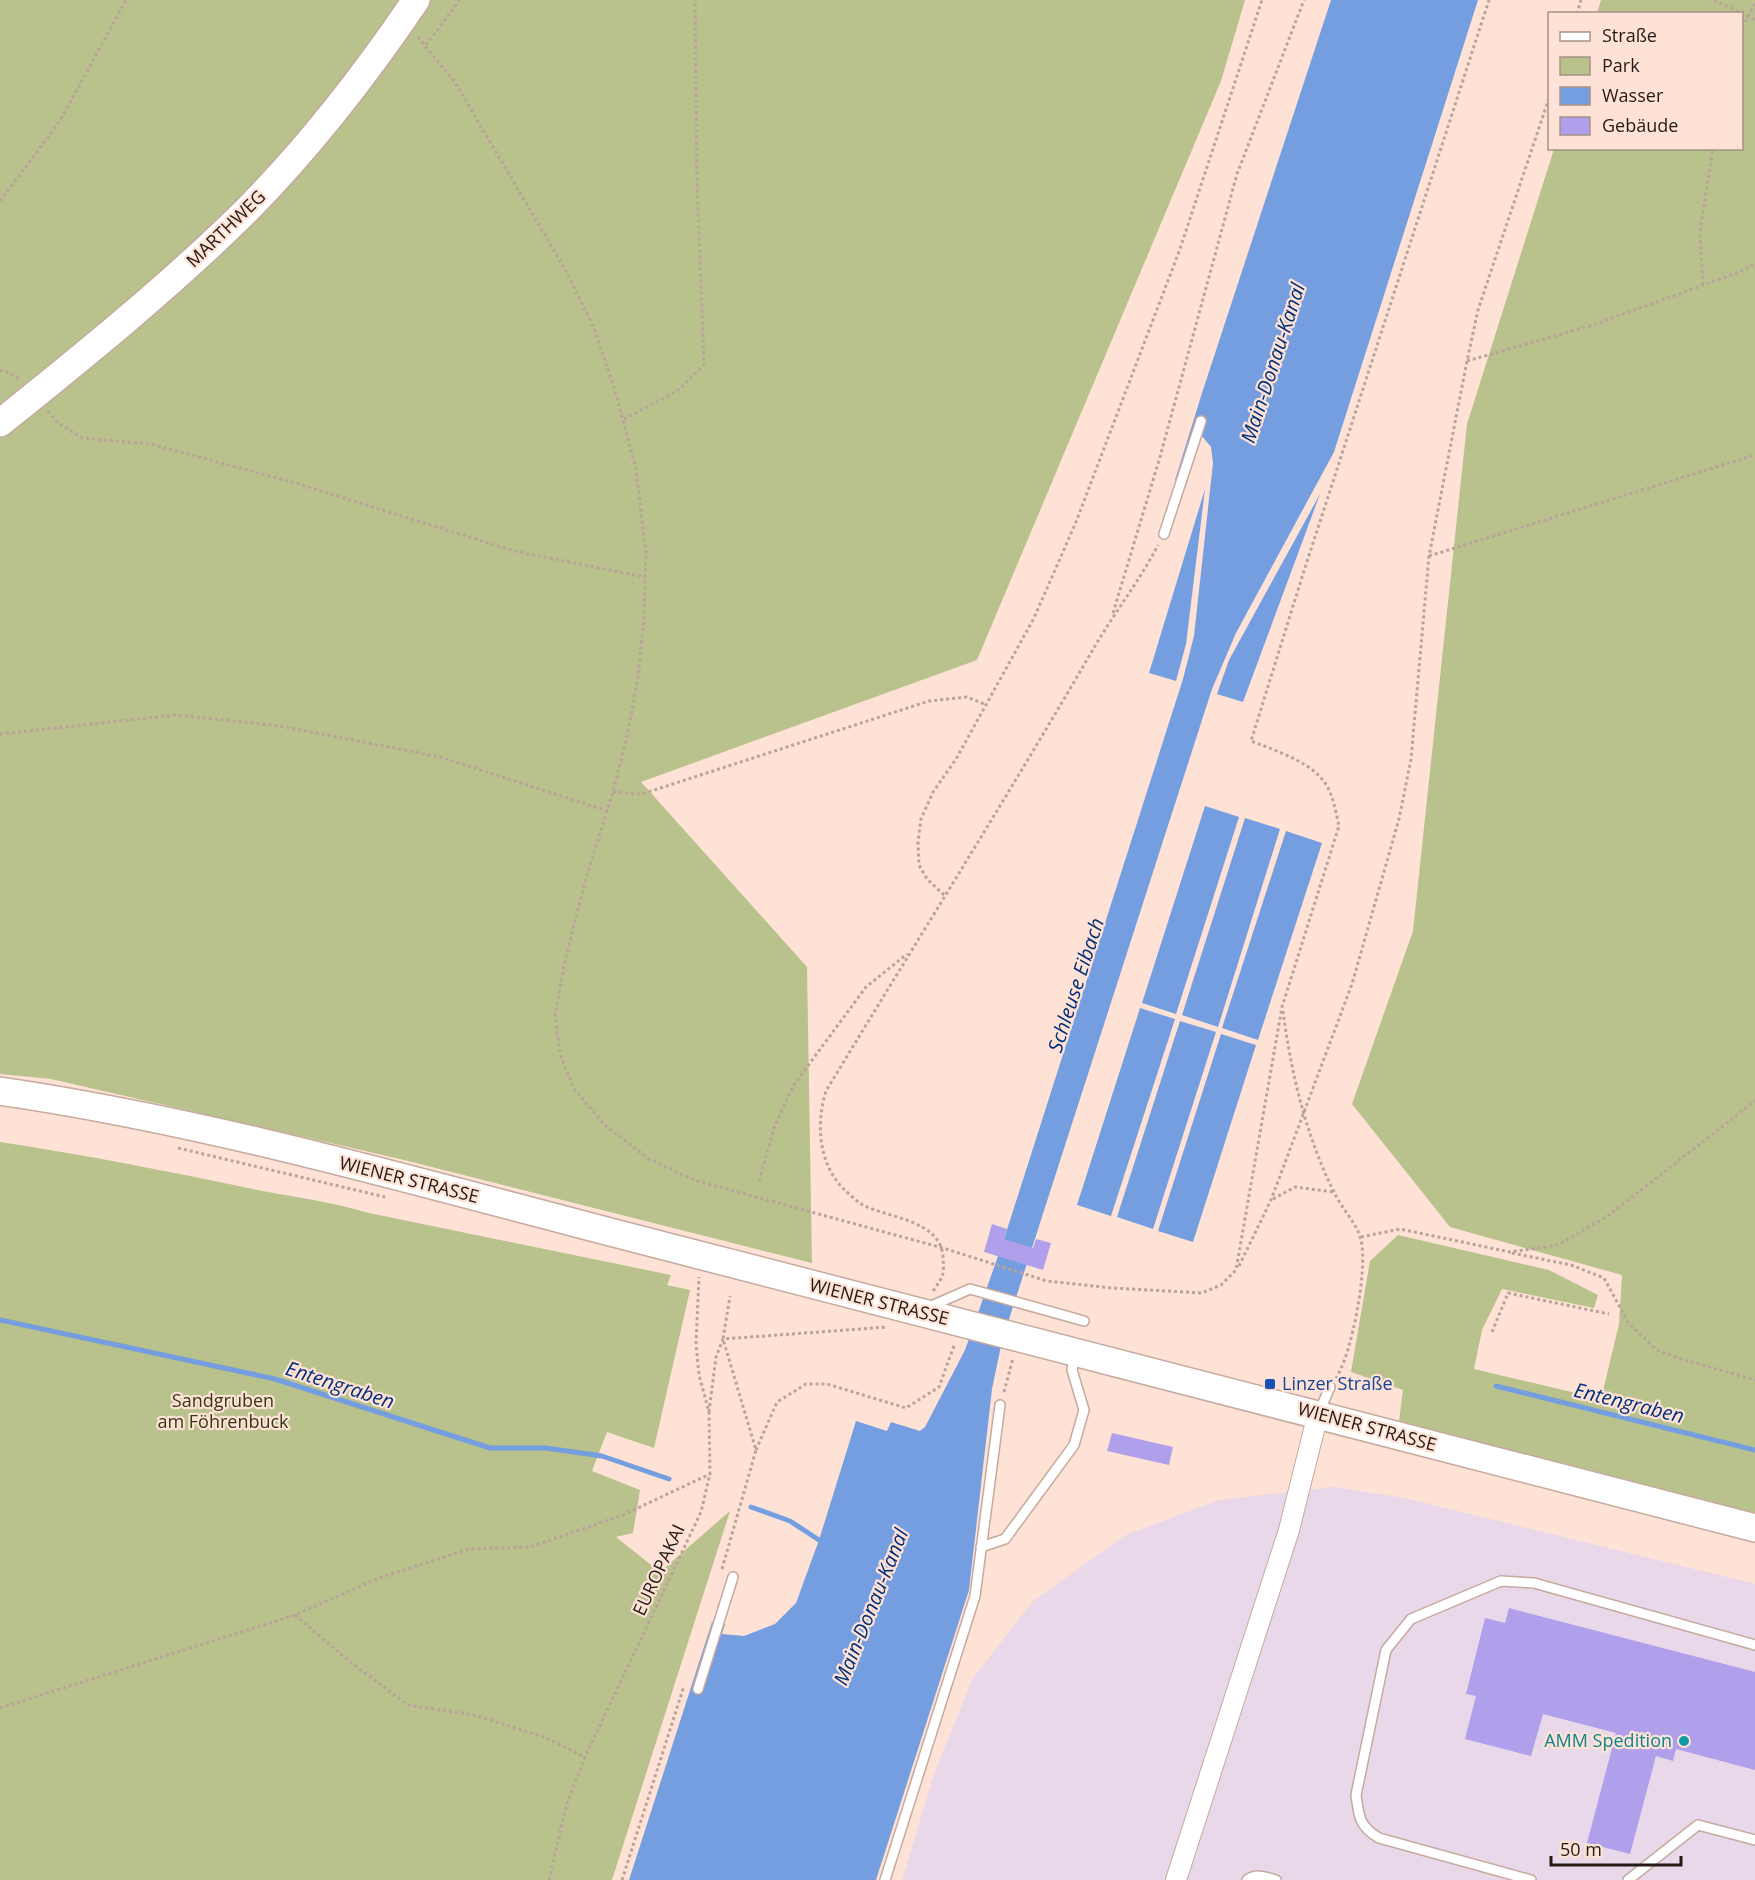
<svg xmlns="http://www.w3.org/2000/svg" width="1755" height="1880" viewBox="0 0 1755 1880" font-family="'Open Sans',sans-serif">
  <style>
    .industrial { fill: #e9d8ea }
    .green { fill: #b9c18c }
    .water { fill: #759ee1 }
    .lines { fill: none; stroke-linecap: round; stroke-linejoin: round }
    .stream { stroke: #759ee1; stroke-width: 5 }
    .building { fill: #b09feb }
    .service-casing { stroke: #c5aa9e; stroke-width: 12 }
    .minor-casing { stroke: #c5aa9e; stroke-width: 22 }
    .secondary-casing { stroke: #c5aa9e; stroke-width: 30 }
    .path { stroke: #baa399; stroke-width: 3; stroke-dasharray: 3 3; stroke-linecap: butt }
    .service { stroke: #fff; stroke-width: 9 }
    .minor { stroke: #fff; stroke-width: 20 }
    .secondary { stroke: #fff; stroke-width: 27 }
    .transit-dot { fill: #1a4fb4; stroke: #fee2d5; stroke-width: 2 }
    .culture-dot { fill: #0f9aa8; stroke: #fee2d5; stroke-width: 2 }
    .labels { text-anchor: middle; stroke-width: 4.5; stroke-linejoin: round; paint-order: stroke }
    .street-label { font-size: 18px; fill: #231915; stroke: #fee2d5 }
    .transit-label { font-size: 18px; fill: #164399; stroke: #fee2d5; text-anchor: start }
    .park-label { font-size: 18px; fill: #343814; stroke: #fee2d5 }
    .culture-label { font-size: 18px; fill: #0d838f; stroke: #fee2d5; text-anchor: end }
    .water-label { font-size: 20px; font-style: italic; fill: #002f7b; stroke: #fee2d5 }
  </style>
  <rect width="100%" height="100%" fill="#fee2d5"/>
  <path class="industrial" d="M1334,1487L1405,1498L1755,1584V1880H902L936,1768L973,1678L1033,1601L1126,1535L1219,1500Z"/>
  <path class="green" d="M0,0H1245L1221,81L977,660L641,782L807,967L812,1263L400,1159L51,1079L0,1074Z
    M1601,0H1755V1513L1399,1421L1403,1390L1351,1372L1370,1261L1398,1235L1549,1270L1598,1295L1594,1308L1502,1289L1482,1330L1474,1369L1601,1399L1619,1324L1622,1275L1450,1227L1352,1104L1413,931L1467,424L1554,149L1742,148V14L1597,13Z
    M0,1142C86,1155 172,1172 257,1190C295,1197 332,1202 369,1213L671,1275L667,1285L690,1290L654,1448L607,1432L592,1471L640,1490L633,1533L616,1537L660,1572L730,1511L612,1880H0Z"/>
  <path class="water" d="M1331,0H1478L1334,452L1236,633L1212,689L1002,1341L992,1389L969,1590L876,1880H629L712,1622L725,1624L722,1634L744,1636L775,1624L796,1603L819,1540L856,1421L887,1431L891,1422L920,1431L925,1427L965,1350L1004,1239L1183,679L1194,636L1213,463L1211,447L1202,436L1185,488L1175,480L1202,393Z
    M1205,489L1186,644L1176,681L1149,673Z
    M1320,494L1243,702L1217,694L1229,660Z
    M1205,806L1239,817L1176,1014L1142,1003Z
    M1245,818L1280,829L1218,1027L1182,1015Z
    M1286,831L1322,843L1258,1040L1222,1028Z
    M1140,1008L1175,1019L1111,1216L1077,1205Z
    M1180,1021L1216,1032L1153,1229L1117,1217Z
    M1221,1034L1256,1045L1193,1242L1158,1231Z"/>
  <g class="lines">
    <path class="stream" d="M0,1320L275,1379L490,1448H546L602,1456L669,1479
      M1496,1386L1755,1450
      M751,1507L790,1521L819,1540"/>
  </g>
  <path class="building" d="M992,1224L1007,1229L1004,1239L1033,1248L1036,1239L1051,1243L1043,1270L984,1252Z
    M1112,1433L1173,1447L1169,1465L1107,1451Z
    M1509,1608L1755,1672V1770L1676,1749L1673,1761L1656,1756L1630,1854L1587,1843L1616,1733L1543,1714L1531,1756L1465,1739L1476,1696L1466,1694L1485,1618L1505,1623Z"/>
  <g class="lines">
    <defs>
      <path id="service" d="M1164,534L1201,421
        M929,1307L970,1289L1084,1321
        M1319,1412L1330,1387
        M981,1547L1005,1539L1074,1445L1084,1410L1072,1370L1075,1354
        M698,1689L733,1577
        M885,1880L975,1596L1000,1405
        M1247,1880C1256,1873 1266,1877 1276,1880
        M1531,1880L1379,1838C1359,1826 1359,1817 1356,1795L1386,1650L1411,1619L1501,1581L1534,1583L1755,1645
        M1628,1880L1698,1825L1755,1840"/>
      <path id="minor" d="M1176,1880L1289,1530L1318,1414"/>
      <path id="secondary" d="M0,423C85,355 170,286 248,209C311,145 366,74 416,0
        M0,1091C227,1124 451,1192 672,1248C1034,1341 1394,1435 1755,1528"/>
    </defs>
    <use href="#service" class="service-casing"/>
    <use href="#minor" class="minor-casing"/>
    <use href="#secondary" class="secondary-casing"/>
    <path class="path" d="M1714,0L1755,20
      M1577,14L1581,0
      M1742,27L1755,4
      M418,37L456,84L566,271L594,328L615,391L636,469L646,553L644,617L638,677L628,732L613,792L586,878L565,961L555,1014L560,1054L574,1089L606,1126L649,1159L694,1180L943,1248L1047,1281L1112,1288L1202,1293L1221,1285L1236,1270L1282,1007L1339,826C1335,809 1333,791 1321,778C1307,761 1272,749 1251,741L1303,574L1489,0
      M426,45L460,0
      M0,201L60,121L126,0
      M1703,285L1700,231L1713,148
      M1467,361L1590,326L1737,273L1755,264
      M0,371L3,370L20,379
      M48,411L58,423L82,438L151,444L299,484L514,551L645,577
      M624,419L677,391L704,365L697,181L695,0
      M1429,556L1755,455
      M1113,613L1160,457L1237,174L1304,0
      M0,734L176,715L280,726L440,757L608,811
      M613,792L642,794L929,701L967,697L984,704
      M944,895L927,879L919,865L918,842L921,819L933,792L956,759L1034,618L1076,522L1180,249L1262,0
      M1283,1011C1291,1073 1306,1136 1334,1192C1341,1208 1357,1223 1361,1240C1368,1269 1352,1354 1336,1378
      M178,1148L385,1197
      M759,1181L774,1128L793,1086L866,987L907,954
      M1273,1199L1295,1187L1334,1192
      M1361,1237L1400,1229L1510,1252L1558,1245L1609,1215L1755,1101
      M1512,1253L1571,1265L1604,1278L1629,1324L1657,1350L1681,1359L1755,1380
      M1239,1266L1271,1200L1352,984L1399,819L1411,759L1429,556L1467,361L1478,310L1550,95
      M933,1291C944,1275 944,1276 943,1257C941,1220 888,1218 863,1205C857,1202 853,1197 848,1193C819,1168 815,1126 826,1091C916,942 1008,796 1095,646C1115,612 1140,580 1158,545
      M1492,1332L1508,1293L1609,1314
      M1004,1392L1013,1358
      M709,1412L716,1357L723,1339L887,1327
      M756,1450L777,1402L806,1384H827L906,1408L939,1387L955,1343
      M722,1569L756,1450L723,1339L730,1296
      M295,1615L349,1661L408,1705L474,1715L544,1737L585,1757
      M0,1708L295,1615L379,1578L469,1549L530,1547L623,1515L710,1474
      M549,1880L566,1806L585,1757L701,1512L710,1474L709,1412L699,1375L696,1344L699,1277
      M622,1880L684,1686"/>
    <use href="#service" class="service"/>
    <use href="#minor" class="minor"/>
    <use href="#secondary" class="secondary"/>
  </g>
  <rect class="transit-dot" x="1264" y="1378" width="12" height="12" rx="3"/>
  <circle class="culture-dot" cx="1684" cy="1741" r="6"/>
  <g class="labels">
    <g class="street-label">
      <text transform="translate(226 229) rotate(-44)" y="6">MARTHWEG</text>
      <text transform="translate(409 1180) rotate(14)" y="6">WIENER STRASSE</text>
      <text transform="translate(879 1302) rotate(14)" y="6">WIENER STRASSE</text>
      <text transform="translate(1367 1427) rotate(15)" y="6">WIENER STRASSE</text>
      <text transform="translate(659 1570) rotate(-65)" y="6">EUROPAKAI</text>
    </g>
    <g class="transit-label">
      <text x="1282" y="1390">Linzer Straße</text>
    </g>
    <g class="park-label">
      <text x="223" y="1407">Sandgruben<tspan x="223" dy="21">am Föhrenbuck</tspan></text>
    </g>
    <g class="culture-label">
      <text x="1672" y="1747">AMM Spedition</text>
    </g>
    <g class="water-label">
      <text transform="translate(1273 363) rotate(-72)" y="7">Main-Donau-Kanal</text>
      <text transform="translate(1076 985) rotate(-72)" y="7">Schleuse Eibach</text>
      <text transform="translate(340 1385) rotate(18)" y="7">Entengraben</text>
      <text transform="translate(1629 1403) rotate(14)" y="7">Entengraben</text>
      <text transform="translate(871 1607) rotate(-68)" y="7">Main-Donau-Kanal</text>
    </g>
  </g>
  <rect x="1548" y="12" width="195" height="138" fill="#fee2d5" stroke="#a69288" stroke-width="1.5"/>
  <rect x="1560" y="32" width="30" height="9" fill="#ffffff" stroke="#a69288" stroke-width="1.5"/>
  <text x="1602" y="42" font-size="18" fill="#231915">Straße</text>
  <rect x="1560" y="57" width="30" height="18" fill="#b9c18c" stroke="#a69288" stroke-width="1.5"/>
  <text x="1602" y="72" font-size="18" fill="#231915">Park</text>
  <rect x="1560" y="87" width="30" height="18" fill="#759ee1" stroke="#a69288" stroke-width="1.5"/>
  <text x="1602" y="102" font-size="18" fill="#231915">Wasser</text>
  <rect x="1560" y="117" width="30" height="18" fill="#b09feb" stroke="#a69288" stroke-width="1.5"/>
  <text x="1602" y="132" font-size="18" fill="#231915">Gebäude</text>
  <path d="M1551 1856v9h130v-9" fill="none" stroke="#231915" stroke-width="3"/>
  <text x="1560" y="1856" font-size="18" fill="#231915" stroke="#fee2d5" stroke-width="4.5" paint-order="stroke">50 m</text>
</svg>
